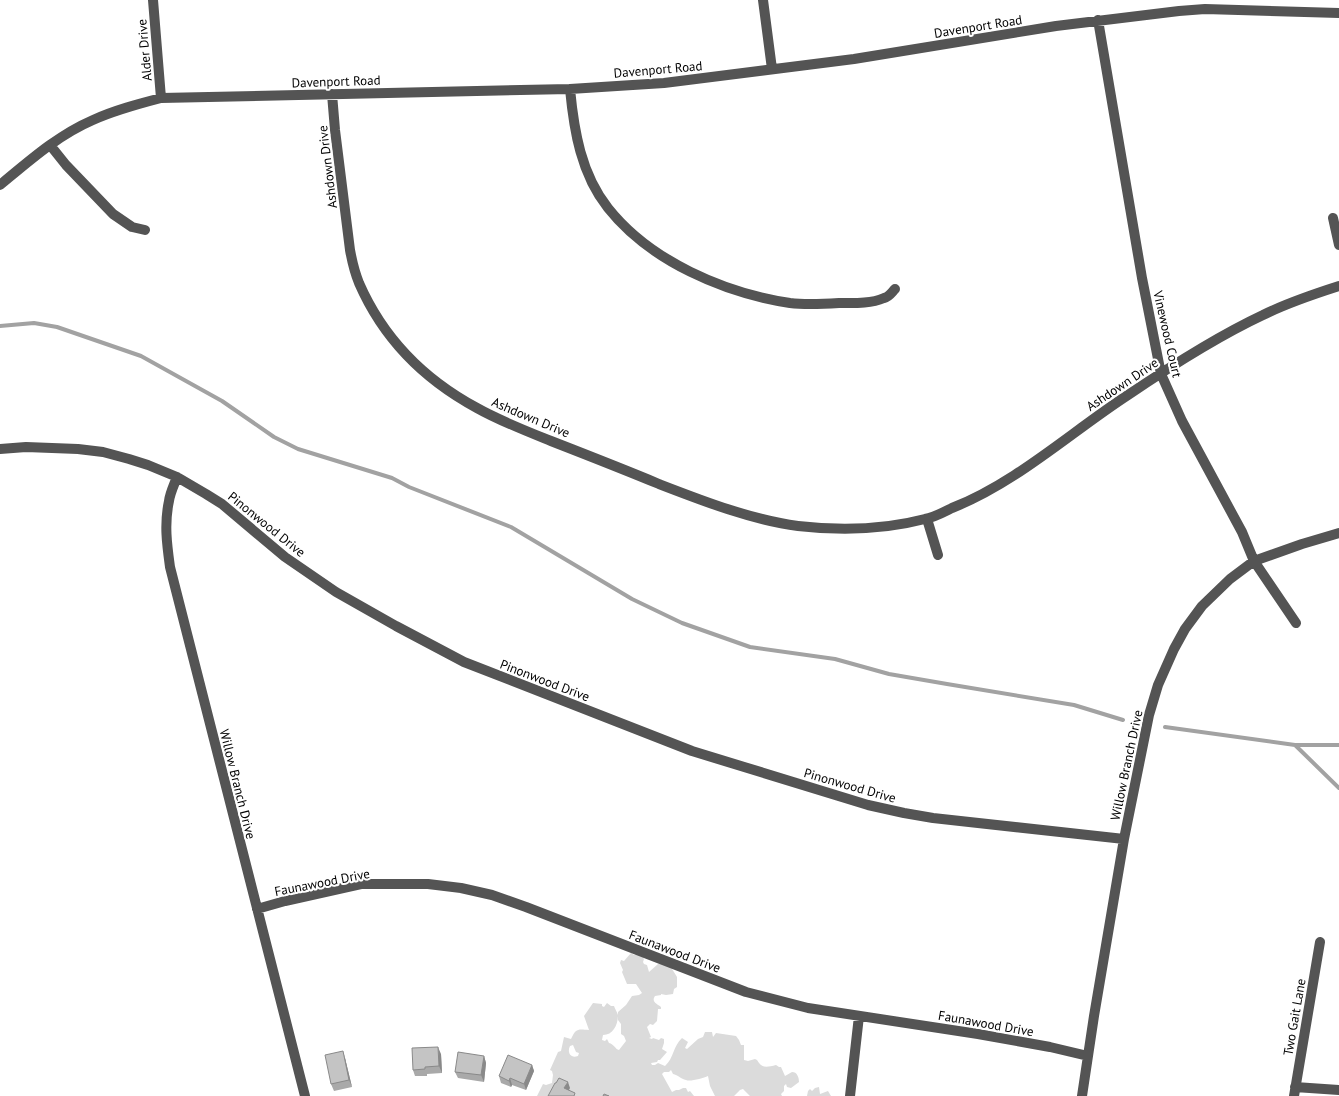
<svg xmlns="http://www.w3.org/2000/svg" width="1339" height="1096" viewBox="0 0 1339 1096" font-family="'PT Sans',sans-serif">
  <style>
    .green { fill: #dbdbdb; fill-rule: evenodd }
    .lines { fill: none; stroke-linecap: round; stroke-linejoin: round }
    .stream { stroke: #a2a2a2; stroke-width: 4 }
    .minor { stroke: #545454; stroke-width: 10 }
    .wall { fill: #a9a9a9 }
    .shaded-wall { fill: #898989 }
    .building { fill: #c4c4c4; stroke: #898989 }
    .labels { text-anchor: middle; stroke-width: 4; stroke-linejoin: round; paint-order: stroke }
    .street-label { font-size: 13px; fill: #000; stroke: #fff }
  </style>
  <rect width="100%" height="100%" fill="#fff"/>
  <path class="green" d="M631,953L634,955L637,954L642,956L644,959L643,962L644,964L647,965L649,972L658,964H669L677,977V987L674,989L673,994L666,995L661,994V995L655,996C651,1002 657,1004 661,1007V1009H658L657,1021L653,1025L650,1024L647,1027L651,1037L649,1038L652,1039L653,1038L659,1040L661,1038L664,1039V1043L662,1049L667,1052L660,1060H658L657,1062L651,1063L652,1065H655L658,1063L665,1066C674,1058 673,1046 682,1038L688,1042L685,1048L687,1049L698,1039L703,1037L705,1032H712L713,1037L716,1033L736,1036L739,1040L741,1045H744V1060L748,1061L755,1059L757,1060C762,1069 767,1067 776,1065L779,1067H781L785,1076L792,1072C797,1072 799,1077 799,1082L791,1088L787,1087L786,1084L784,1086V1091L781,1094L782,1096H750L743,1089L740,1090L734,1096H715L710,1086L708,1076C703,1078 690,1082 686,1080C681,1079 678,1075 673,1074L671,1070L669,1072H664L662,1074L672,1092L676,1090H679L683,1088H686L688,1092L690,1091L694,1096H537L543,1084L546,1085L552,1083L553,1075L552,1071L550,1070L558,1052L561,1051L564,1037L571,1039C576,1028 578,1029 589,1030L584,1016L593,1003L602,1004V1006L604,1007L607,1003L611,1006H614C615,1009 617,1012 618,1015C618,1025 613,1035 603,1035L602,1040L605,1041L607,1039L609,1043C614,1044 615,1049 619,1050L626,1041L624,1036L621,1034V1024L618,1020V1012L626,1005L632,996L639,995L642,993L636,984H627L622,972L623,970L620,963L621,960L624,961ZM573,1045L576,1052L579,1053L578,1056C570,1059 567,1052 570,1046Z
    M819,1087L820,1094L828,1091L831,1096H807L808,1091L810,1089L812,1091L815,1088Z"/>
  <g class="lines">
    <path class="stream" d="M0,326L34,323L57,327L141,356L222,401L274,437L298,449L392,478L409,487L511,527L632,599L682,623L750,647L835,659L889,674L947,684L1074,705L1123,720
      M1165,727L1295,745H1339
      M1295,745L1339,788"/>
    <path class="minor" d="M153,0L161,98
      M763,0L772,69
      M1098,20L1142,278L1161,374L1182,421L1242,532L1254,561L1296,623
      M570,89C574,131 581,174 608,208C650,261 724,293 790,303C806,305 823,304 839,303C853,303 870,304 884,298C889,297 892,292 895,289
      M332,94L335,130L350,250C352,261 355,273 359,283C383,338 425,380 477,408C500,421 526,431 551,441C587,455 623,469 659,484C703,501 752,520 798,526C841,531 883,530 925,519C935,517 944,512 952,508C1016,483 1071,432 1128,395C1171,366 1216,337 1263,315C1287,303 1314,294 1339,286
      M50,145L66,165L113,214L132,227L145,230
      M0,185C29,161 58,135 93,120C115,110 138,104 161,98L570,89L664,83L854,59L1056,26L1179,11L1205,9L1339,13
      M1333,218L1339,245
      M0,449L26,447L78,449L103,452L129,459L148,465L177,477L206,494L222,504L285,557L336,592L396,626L464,662L692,751L868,805L904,813L933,818L1124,839
      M177,477C174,485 170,493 169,501C164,524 167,545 170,567L305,1096
      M927,519L938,555
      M257,909L285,901L361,884H428L461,888L492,895L526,907L746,992L808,1008L978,1034L1050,1047L1088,1056
      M1295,1087L1339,1090
      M850,1096L859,1016
      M1082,1096L1094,1016L1124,839L1149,715L1158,685L1174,649L1185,629L1202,606L1230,579L1254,561L1302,544L1339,533
      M1294,1096L1320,942"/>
  </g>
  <path class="wall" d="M441,1054L442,1073L427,1074V1076H415L413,1070Z
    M484,1056L486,1063L484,1082L458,1078L455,1072Z
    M345,1058L352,1087L334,1091L331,1084Z
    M532,1065L534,1071L526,1090L512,1085L511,1087L501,1083L499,1076Z"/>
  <path class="shaded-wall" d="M438,1047L441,1054L442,1073L439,1066Z
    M343,1051L345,1058L352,1087L349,1080Z
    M484,1056L486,1063L484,1082L481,1075Z
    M532,1065L534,1071L526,1090L524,1084Z
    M510,1078L512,1085L511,1087L509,1081Z
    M568,1082L570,1088L567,1094L564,1088Z"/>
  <path class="building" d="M438,1047L439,1066L425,1067V1069L413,1070L412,1048Z
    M343,1051L349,1080L331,1084L325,1055Z
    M458,1052L484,1056L481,1075L455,1072Z
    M508,1055L532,1065L524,1084L510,1078L509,1081L499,1076Z
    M559,1078L568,1082L564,1088L575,1093L574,1096H548L555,1083H556Z
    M604,1094L609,1096H603Z"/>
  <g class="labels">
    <g class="street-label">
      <text transform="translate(978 26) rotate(-9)" y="5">Davenport Road</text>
      <text transform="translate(144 50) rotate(-95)" y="5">Alder Drive</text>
      <text transform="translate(658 69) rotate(-5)" y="5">Davenport Road</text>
      <text transform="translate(336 81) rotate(-2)" y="5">Davenport Road</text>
      <text transform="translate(327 167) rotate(-97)" y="5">Ashdown Drive</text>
      <text transform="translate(1168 334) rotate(77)" y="5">Vinewood Court</text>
      <text transform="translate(1122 384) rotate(-34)" y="5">Ashdown Drive</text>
      <text transform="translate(531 417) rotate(23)" y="5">Ashdown Drive</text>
      <text transform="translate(267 524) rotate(39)" y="5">Pinonwood Drive</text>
      <text transform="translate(545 680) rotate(21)" y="5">Pinonwood Drive</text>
      <text transform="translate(1126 765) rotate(-78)" y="5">Willow Branch Drive</text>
      <text transform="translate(238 784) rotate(76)" y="5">Willow Branch Drive</text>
      <text transform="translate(850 785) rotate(16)" y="5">Pinonwood Drive</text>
      <text transform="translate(322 882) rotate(-11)" y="5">Faunawood Drive</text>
      <text transform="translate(675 951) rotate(21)" y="5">Faunawood Drive</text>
      <text transform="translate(1294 1017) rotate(-80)" y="5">Two Gait Lane</text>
      <text transform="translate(986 1023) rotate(10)" y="5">Faunawood Drive</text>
    </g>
  </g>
</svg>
